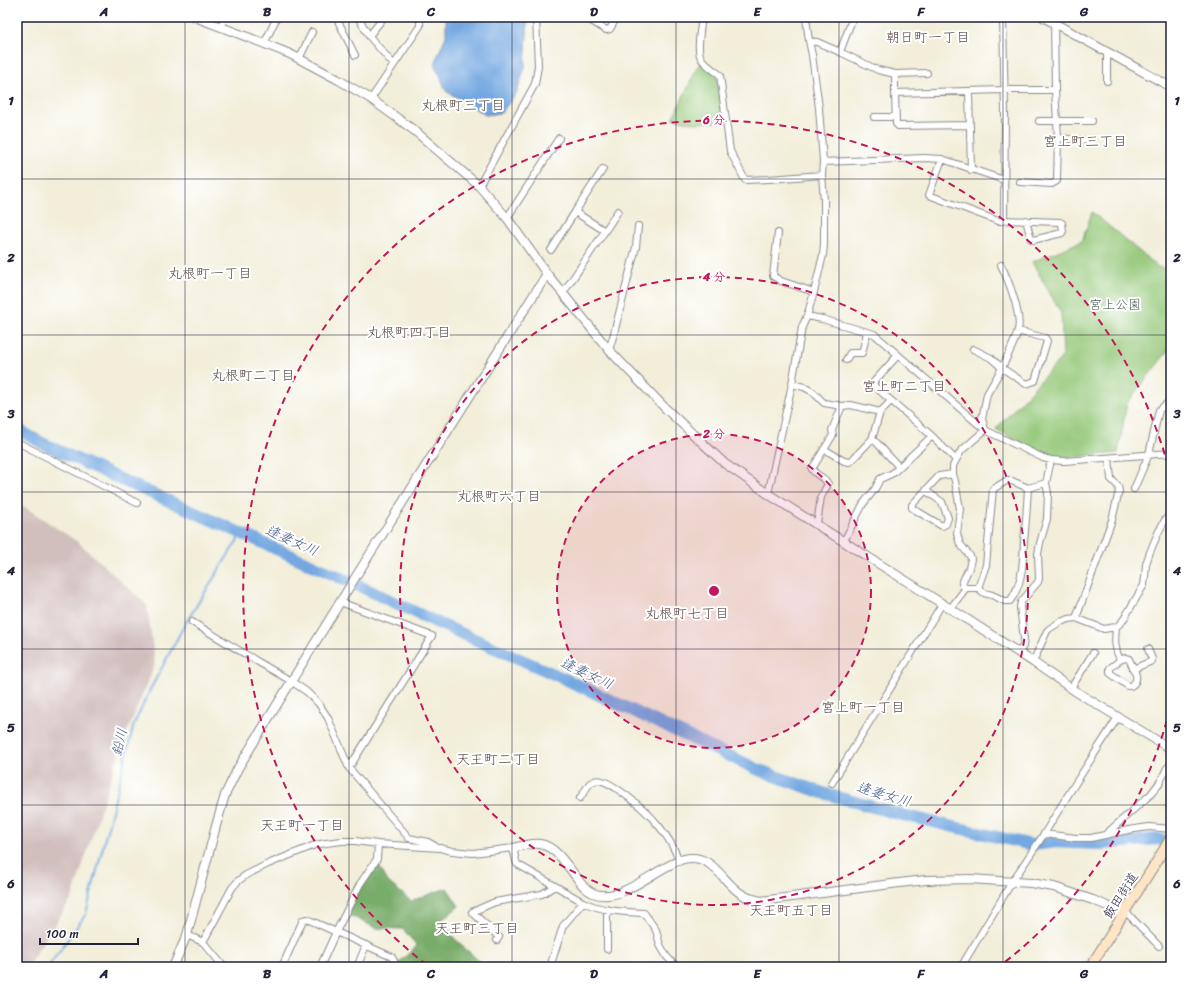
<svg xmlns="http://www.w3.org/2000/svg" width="1188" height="984" viewBox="0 0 1188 984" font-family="Sriracha,'Klee One',sans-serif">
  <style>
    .industrial { fill: #d1bfbd }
    .green { fill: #95c879; stroke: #5c755a }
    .forest { fill: #78ac69; stroke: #4d6752 }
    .water { fill: #75a8e1; stroke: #4c658e }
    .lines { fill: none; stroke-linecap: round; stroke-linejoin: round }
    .stream { stroke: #75a8e1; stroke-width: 2 }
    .river { stroke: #75a8e1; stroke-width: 12 }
    .minor-casing { stroke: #8a888a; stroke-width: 8 }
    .tertiary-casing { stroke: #8a888a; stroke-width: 10 }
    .secondary-casing { stroke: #8a888a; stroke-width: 11 }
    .minor { stroke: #fff; stroke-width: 6 }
    .tertiary { stroke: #fff; stroke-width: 8 }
    .secondary { stroke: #fde5c5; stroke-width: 9 }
    .grid { fill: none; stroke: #22223b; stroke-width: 1; stroke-opacity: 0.55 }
    .ring { fill: none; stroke: #c2185b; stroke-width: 2; stroke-dasharray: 7 5 }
    .labels { text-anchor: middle; stroke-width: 4; stroke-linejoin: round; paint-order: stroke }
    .park-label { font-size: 13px; fill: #4a5c51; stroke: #fff }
    .street-label { font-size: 13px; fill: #22223b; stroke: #fff }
    .neighbourhood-label { font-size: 14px; fill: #5f4c49; stroke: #fff }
    .water-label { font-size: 14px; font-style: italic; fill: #475e86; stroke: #fff }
    .centre { fill: #c2185b; stroke: #fff; stroke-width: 2 }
    .ring-label { font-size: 12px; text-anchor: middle; font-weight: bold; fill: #c2185b; stroke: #fff; stroke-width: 4; stroke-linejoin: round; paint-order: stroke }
    .neatline { fill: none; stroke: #22223b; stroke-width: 1.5 }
    .grid-label { font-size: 13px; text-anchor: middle; font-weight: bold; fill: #22223b }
  </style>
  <rect width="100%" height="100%" fill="#fff"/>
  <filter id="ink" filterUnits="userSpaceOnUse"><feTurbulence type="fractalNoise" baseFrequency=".025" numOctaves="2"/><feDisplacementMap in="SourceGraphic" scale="8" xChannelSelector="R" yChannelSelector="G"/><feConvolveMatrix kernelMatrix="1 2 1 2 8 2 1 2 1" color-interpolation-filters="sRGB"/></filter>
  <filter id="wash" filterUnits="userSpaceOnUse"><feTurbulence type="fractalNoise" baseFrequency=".012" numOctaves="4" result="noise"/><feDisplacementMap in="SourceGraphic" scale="16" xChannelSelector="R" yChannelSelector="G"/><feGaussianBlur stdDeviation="0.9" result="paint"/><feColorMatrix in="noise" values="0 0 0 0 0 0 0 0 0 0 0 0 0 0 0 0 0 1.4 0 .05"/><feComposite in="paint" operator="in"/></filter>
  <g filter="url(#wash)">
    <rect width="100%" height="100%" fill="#f2eed9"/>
    <path class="industrial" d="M17,502L78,542L147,605L155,664L122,744L72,898L27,967H17Z"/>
    <path class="green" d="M700,62L717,76L722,122L692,123L673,118Z
      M1092,212L1158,267L1171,270V347L1127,403L1118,453L1058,458L1023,444L996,429L1063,356L1061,313L1032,262L1082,241Z"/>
    <path class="forest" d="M378,864L388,882L411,901L447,888L459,906L442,920L454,938L480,962L477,967H396L397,964L417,946L403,929L376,928L347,914L362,883Z"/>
    <path class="water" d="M446,17H528L525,67L517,92L501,113L486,115L446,91L440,75L435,68L437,57L446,36Z"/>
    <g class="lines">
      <path class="stream" d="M48,967L86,914L134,724L150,690L185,624L242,533"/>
      <path class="river" d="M17,429L40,442L115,477L364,588L438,623L565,679L759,770L800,785L823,793L894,813L1032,845L1058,842L1071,843L1101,844L1158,839L1171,843"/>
    </g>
  </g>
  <g filter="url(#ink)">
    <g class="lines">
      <defs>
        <path id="minor" d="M336,17L355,55
          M358,17L369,36L394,65
          M585,17L606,30L610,29L617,17
          M702,17C701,27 696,49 701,58C705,65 714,70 720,75L730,151L745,180L769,179L822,175
          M1168,17L1171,19
          M222,27L224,17
          M369,36L384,17
          M809,41L817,42L840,52L878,70L895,74V93L1003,90H1055L1054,17
          M264,44L277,17
          M840,52L853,17
          M299,59L312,32
          M895,74L927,73
          M1107,81V53
          M1055,90L1057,121H1092
          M969,91L971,170
          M895,93L896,124L898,126L969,125
          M371,99L420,26V17
          M874,117H896
          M1039,121H1057L1058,138L1092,141
          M942,159L929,195L998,221H1002L1004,220L1005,113L1003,17
          M823,162L924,158L942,159L1004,180
          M1020,182L1052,184L1057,181L1058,138
          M479,186L535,84L538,66L536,17
          M507,218L559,138
          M1004,220L1060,222L1062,223L1063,231L1062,233L1033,240L1031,239L1026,220
          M605,231L618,211
          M778,233L773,276L781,281L814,292
          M551,250L575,212
          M563,293L605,231L575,212L603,169
          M807,316L822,319L874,334L985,430L1043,458L1051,460L1064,461L1171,453
          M973,349L991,358L1002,368C1007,356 1015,343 1018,330C1022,315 1008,279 1001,265
          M609,350L613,337L636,247L638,226
          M898,355L872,384L932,436
          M846,360L850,353H862L867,333
          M792,384L804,387L813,392L824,403L842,406L832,430L833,435L812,469C816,476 825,477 828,484L821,497L817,524
          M891,401L880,412L872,439L877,443L899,467
          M842,406L851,405L880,412
          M985,430L982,419L987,394L1002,368L1026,384L1035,381L1047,341L1045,338L1018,331
          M17,442L137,503
          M824,449L844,461L849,462L852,460L872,439
          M953,474L955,481L960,509L957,534L960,544L970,556L971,559L969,568L962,583L963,586L966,588
          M1134,489L1149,454L1159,410L1171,400
          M926,491L942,502L948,518L946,524L942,526L912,508V505L939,476L953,474V466L956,460
          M768,494L792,384L802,327L807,316L814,292L823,255L824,244V200L822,175L823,162L819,108L812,55L809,41L806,17
          M844,541L863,504L875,489L880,479L893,473L932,436L956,460L961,451L985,430
          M978,588L986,565L993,489L1006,481H1012L1028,488L1046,483
          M340,602L432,636L349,768
          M950,609L966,588H978L984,593L992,595L1005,601H1010C1023,584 1023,561 1024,541C1026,523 1027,506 1028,488
          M1076,618L1112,520L1119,491L1118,486L1111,479L1109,458
          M192,622L260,663L291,681L307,692L319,704L328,718L349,768L409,838L428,842L435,846
          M1116,627C1115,640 1114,648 1120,660L1110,668V673L1128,686H1131C1142,679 1133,669 1129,659L1125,658L1120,660
          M1019,653L1023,646L1024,639L1020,607L1021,602L1038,582L1039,579L1038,554L1040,543L1047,519L1048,493L1046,483L1051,460
          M1033,662L1047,631L1049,629L1060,622L1069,619L1076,618L1104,629L1116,627L1122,622L1144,585L1145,577L1146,564L1150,552L1158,533L1165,520L1171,513
          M1133,669L1152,661V659L1148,649
          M1071,688L1093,653
          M832,783L942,604
          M580,798L590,783C594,781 598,779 602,781C607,782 611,785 616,788C632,799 647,811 659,826C667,836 675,849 679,861
          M1044,834L1076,838H1091L1128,830L1149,827L1171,829
          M1106,834L1151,794L1160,782L1167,768L1171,764
          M607,909V949
          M1125,911L1159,946
          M187,935L203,942L232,888L238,881L246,875L268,864L315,845L326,843L342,841H355L378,844L440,848L452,851L473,853L513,848L516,861L517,864L583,902C602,911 623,912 644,913L656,930L660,945L667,957L677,967
          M497,940L499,937L472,912L495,902L542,894L555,886
          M203,942L224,967
          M282,967L303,920L307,919L392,957L395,963L393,967
          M320,967L336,932L360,884L377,859L378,844
          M357,967L366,945
          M550,967L563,926L583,902
          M961,967L1012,882L1044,834L1068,795L1118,717"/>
        <path id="tertiary" d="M195,17L250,38L290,54L337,79L371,99L415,131L479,186L507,218L547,274L609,350L665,408L724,463L768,494L965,618L1033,662L1075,691L1171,749
          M1043,17L1171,87
          M513,848C521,846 531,843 540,844C557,847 567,866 577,878C581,884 586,890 593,893C621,905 657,866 684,859C713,852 723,884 743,895C749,899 755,899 761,901L899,883L926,880L970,879L1031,883L1054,887L1093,900L1112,908L1122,915
          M173,967L187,935L216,826L225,795L238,768L358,573L547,274"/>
        <path id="secondary" d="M1090,967L1155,864L1171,837"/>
      </defs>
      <use href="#minor" class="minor-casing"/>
      <use href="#tertiary" class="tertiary-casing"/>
      <use href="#secondary" class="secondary-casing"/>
      <use href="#minor" class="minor"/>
      <use href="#tertiary" class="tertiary"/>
      <use href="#secondary" class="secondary"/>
    </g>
  </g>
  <path class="grid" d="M185,17V967M349,17V967M512,17V967M676,17V967M839,17V967M1003,17V967M17,179H1171M17,335H1171M17,492H1171M17,649H1171M17,805H1171"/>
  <circle cx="714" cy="591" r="157" fill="#c2185b" fill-opacity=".12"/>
  <g class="ring">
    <circle cx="714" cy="591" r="157"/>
    <circle cx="714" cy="591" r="314"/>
    <path d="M1170 709A471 471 0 0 1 1001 965M427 965A471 471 0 1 1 1170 473"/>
  </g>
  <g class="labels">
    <g class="park-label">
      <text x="1115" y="309">宮上公園</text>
    </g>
    <g class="street-label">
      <text transform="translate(1120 895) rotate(-57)" y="5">飯田街道</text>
    </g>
    <g class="neighbourhood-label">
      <text x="928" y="42">朝日町一丁目</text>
      <text x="463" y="110">丸根町三丁目</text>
      <text x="1085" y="146">宮上町三丁目</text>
      <text x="210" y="278">丸根町一丁目</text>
      <text x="409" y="337">丸根町四丁目</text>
      <text x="253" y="380">丸根町二丁目</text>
      <text x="904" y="391">宮上町二丁目</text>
      <text x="499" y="501">丸根町六丁目</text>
      <text x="687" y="618">丸根町七丁目</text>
      <text x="863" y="712">宮上町一丁目</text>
      <text x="498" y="764">天王町二丁目</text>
      <text x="302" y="830">天王町一丁目</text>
      <text x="791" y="915">天王町五丁目</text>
      <text x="477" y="933">天王町三丁目</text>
    </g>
    <g class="water-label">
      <text transform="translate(292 540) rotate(24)" y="5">逢妻女川</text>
      <text transform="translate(587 673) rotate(25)" y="5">逢妻女川</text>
      <text transform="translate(119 742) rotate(-76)" y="5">鉛川</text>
      <text transform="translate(884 794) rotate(16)" y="5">逢妻女川</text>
    </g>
  </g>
  <circle cx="714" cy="591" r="6" class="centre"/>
  <g class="ring-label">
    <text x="714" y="124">6 分</text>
    <text x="714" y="281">4 分</text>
    <text x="714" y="438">2 分</text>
  </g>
  <rect width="1188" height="984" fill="none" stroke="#fff" stroke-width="44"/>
  <path d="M40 938v6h98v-6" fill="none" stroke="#22223b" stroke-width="2"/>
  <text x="46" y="938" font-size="12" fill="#22223b" stroke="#ffffff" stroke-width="3" paint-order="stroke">100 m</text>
  <rect x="22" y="22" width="1144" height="940" class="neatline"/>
  <g class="grid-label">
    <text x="104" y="16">A</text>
    <text x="267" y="16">B</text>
    <text x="431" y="16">C</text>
    <text x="594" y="16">D</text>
    <text x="757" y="16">E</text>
    <text x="921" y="16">F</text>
    <text x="1084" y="16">G</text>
    <text x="11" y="105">1</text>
    <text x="1177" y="105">1</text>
    <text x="11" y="262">2</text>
    <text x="1177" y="262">2</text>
    <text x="11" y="418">3</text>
    <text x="1177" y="418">3</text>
    <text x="11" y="575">4</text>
    <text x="1177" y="575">4</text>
    <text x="11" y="732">5</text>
    <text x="1177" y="732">5</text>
    <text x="11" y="888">6</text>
    <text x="1177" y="888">6</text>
    <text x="104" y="978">A</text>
    <text x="267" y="978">B</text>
    <text x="431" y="978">C</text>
    <text x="594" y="978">D</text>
    <text x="757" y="978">E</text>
    <text x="921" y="978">F</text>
    <text x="1084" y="978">G</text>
  </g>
</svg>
